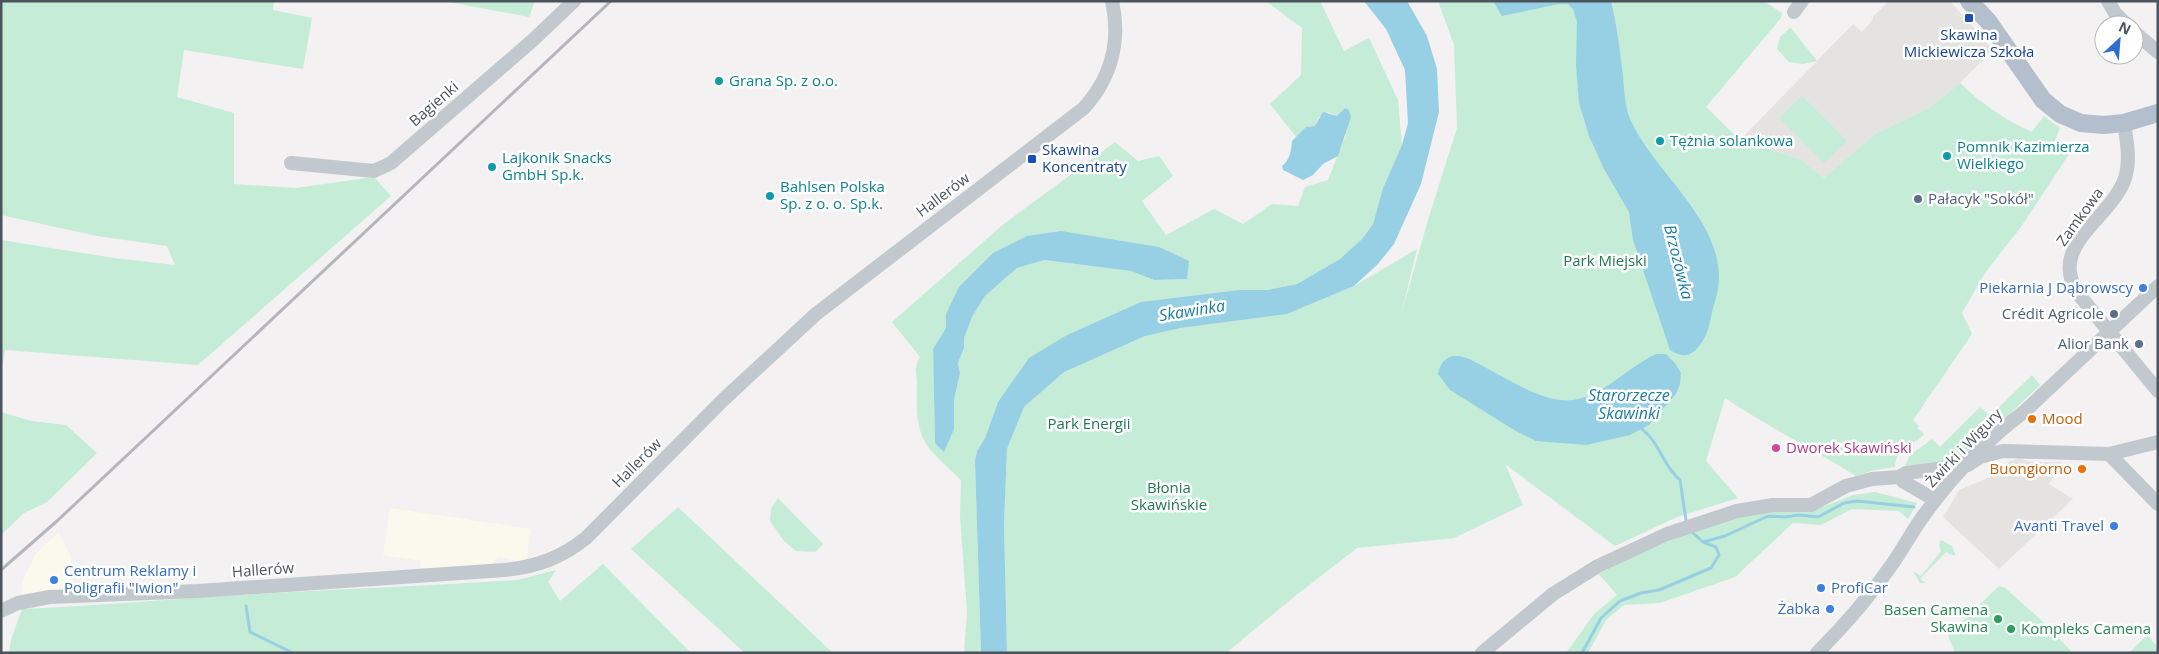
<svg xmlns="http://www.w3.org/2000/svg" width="2159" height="654" viewBox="0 0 2159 654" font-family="'Open Sans',sans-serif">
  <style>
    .commercial { fill: #fbf8ee }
    .education { fill: #e4e3e2 }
    .green { fill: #c5ecd6; fill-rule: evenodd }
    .water { fill: #97d0e4 }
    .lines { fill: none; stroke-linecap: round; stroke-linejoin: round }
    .stream { stroke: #97d0e4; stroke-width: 3 }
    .minor { stroke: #c1c8ce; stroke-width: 14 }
    .major { stroke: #b4bfcd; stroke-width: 18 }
    .rail { stroke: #b4b6bb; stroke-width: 3 }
    .transit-dot { fill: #1a4fb4; stroke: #fff; stroke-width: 2 }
    .culture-dot { fill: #0f9aa8; stroke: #fff; stroke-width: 2 }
    .service-dot { fill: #5c6f8a; stroke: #fff; stroke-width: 2 }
    .shop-dot { fill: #3f7fe0; stroke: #fff; stroke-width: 2 }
    .food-dot { fill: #e8710a; stroke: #fff; stroke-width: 2 }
    .hotel-dot { fill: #d1479c; stroke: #fff; stroke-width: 2 }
    .leisure-dot { fill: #2e9e5b; stroke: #fff; stroke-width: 2 }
    .labels { text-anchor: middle; stroke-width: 5; stroke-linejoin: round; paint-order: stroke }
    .transit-label { font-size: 15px; fill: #164399; stroke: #fff }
    .culture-label { font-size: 15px; fill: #0d838f; stroke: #fff; text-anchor: start }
    .street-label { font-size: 15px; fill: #4b535d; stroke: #fff }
    .service-label { font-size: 15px; fill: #4e5e75; stroke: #fff; text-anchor: end }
    .park-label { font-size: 15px; fill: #217851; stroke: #fff }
    .shop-label { font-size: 15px; fill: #366cbe; stroke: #fff; text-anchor: end }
    .food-label { font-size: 15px; fill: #c56008; stroke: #fff; text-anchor: start }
    .hotel-label { font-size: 15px; fill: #b23c85; stroke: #fff; text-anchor: start }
    .leisure-label { font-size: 15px; fill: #27864d; stroke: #fff; text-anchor: end }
    .water-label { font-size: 16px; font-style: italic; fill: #1b7da0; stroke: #fff }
  </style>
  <rect width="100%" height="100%" fill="#f3f1f1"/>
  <path class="commercial" d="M390,508L531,529L526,563L498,557L490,566L420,570L421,561L383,555Z
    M59,533L70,555L73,589L21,594L23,580L36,553Z"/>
  <path class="education" d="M1889,1H1950L1993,50L1960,83L1929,108L1875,134L1824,178L1800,159L1740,140L1853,24L1862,32L1873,19V17Z
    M2019,458L2030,462H2062L2049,484L2073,499L1999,569L1943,517L1959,490L1997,474L1995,467Z"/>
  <path class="green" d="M1,1H274L273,10L312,18L303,69L184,50L177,97L234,113V184L296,188L374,177L391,196L198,365L5,350L1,374V240L114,258L175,265L167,246L97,236L1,215Z
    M443,1H535L529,17Z
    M1266,1H1320L1344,51L1369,38L1398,100L1402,145L1383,188L1373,224L1362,239L1340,259L1297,284L1268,290H1239L1141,303L1067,335L998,402L985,438L977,451L975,461L981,653H964L967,612L960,516L961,480C924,445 915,441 917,387C918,372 912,372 920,357L892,322L1005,223L1115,142L1138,161L1159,156L1173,176L1142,201L1166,235L1214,209L1243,224L1272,204L1298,206L1305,187L1328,180L1346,135L1337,116L1328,112L1319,117L1315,126L1306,127L1297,138L1270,104L1301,75L1302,28ZM1027,236L1187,279L1154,280L1131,271L1043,260L1017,268L985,296L972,317L964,338V348L958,363L960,373L954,400V429L935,443L933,349L946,328Z
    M1438,1H1764L1782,13L1781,18L1706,107L1740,140L1800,159L1824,178L1875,134L1929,108L1960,83C1979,102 2007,121 2032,132L2044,116L2060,128L2054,143L2069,154L2021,227L1985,273L1962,313L1972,334L1913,420L1919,426L1917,428L1924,434C1913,447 1897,444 1895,467L1875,470L1856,476C1813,449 1767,426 1725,398L1706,461L1738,498L1677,517L1615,546L1505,464L1523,505L1454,538L1357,548L1295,596L1226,653H1007L1004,525L1007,449L1024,407L1063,372L1145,336L1181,328L1287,314L1354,286L1417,249L1401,315L1428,220L1457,128L1454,45Z
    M1790,28H1791L1817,61L1803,64L1789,62L1777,49L1780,37Z
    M1802,96L1847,141L1824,163L1779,118Z
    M2032,375L2040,385L1962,459L1905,466L1910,455L1932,439L1940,447L1980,407L1990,416Z
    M1,412L31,421L66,425L97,453L47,502L24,513L1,535Z
    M1875,492L1917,503L1908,519L1899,511L1852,509L1821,525L1793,523L1735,577L1660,603L1624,605L1606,620L1588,653H1566L1594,614L1617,595L1599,574L1626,559L1683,535L1738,516L1776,510H1815L1853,495Z
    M778,498L823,544L815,552L796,551L784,541L770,521L771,509Z
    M678,507L833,653H745L631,549Z
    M1941,540L1952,546L1955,554L1954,556L1946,552L1920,579L1926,583H1920L1914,573L1915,572L1921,576L1941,551L1939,545Z
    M603,564L691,653H9L11,640L22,609C96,606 168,599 242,595C334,589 426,586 518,580L556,570L548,582L560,601Z
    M1999,586L2005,588L2039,618L2073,653H1955L1948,635Z
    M2147,635L2158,647V653H2129Z"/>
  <path class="water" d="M1364,1H1407L1427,36L1437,69L1439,112L1421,184L1394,244L1378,264L1354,286L1287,314L1181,328L1145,336L1064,372L1024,407L1007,449L1004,525L1007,653H981L975,461L977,451L985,438L998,402L1029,358L1067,335L1141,302L1239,290H1268L1297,284L1340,259L1362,239L1373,224L1383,188L1402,145L1408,123L1405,70L1386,29Z
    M1493,1H1611C1617,26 1620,51 1623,76C1624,90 1625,108 1631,121C1655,173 1719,217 1719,278C1719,287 1716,299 1713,308C1710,321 1708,336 1699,346C1690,358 1681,357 1670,350L1633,240L1629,212L1604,169L1589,136L1579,103L1576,64L1577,22L1573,9L1568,4H1559L1502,16Z
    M1345,108L1349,110L1351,117L1338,156L1323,164L1313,175L1303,180L1283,170L1282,166C1290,160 1291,151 1292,141L1306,127L1315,126L1323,112L1337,116Z
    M1061,231L1159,247L1189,261L1187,279L1154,280L1131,271L1044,260L1017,268L985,296L972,317L964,338V348L958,363L960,373L954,400V429L944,452L935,443L933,349L946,328V314L959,287L993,253L1027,236Z
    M1656,354H1666L1675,363L1681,373L1680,384L1676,394L1649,425L1630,435L1586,445L1536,441L1514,430L1450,390L1438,374C1440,363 1446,355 1458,356C1467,357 1475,362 1483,366C1507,379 1533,396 1560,400C1596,405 1625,368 1656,354Z"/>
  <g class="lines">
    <path class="stream" d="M1642,425V429C1660,443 1663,466 1680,480L1686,520
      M1703,542L1725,536L1768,516L1785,517L1799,515L1818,517L1844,503L1857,501L1914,507
      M246,606L250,632L293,653
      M1582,653L1601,618L1620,601L1641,593L1659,590L1711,568L1719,555L1716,547L1703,542L1691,531"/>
    <path class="minor" d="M2108,1L2115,13L2127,25
      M1794,12L1802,1
      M2134,32L2158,52
      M2124,123C2127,142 2131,163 2124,181C2107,222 2045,248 2080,296L2158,391
      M291,163L374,171L391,163L533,40L574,1
      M2109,454L2158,504
      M1899,477L1904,482L1935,500
      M1,611L18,603L50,597L198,591L504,570C536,567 561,558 586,538L723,400L816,314L1084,108C1111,78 1121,41 1112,1
      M1482,653L1553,594L1598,566L1667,534L1737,511L1773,505H1811L1846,486L1872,479L1899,477L1906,473L1968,465L1980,457L2003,451L2109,454L2158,442
      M1817,653C1845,625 1871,595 1893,563C1904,547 1913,530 1924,515C1950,479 1988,438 2024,412L2158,286"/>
    <path class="major" d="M1969,1L1988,21L2043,100L2060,114L2081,123L2104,125L2124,123L2158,113"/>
    <path class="rail" d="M1,570L57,521L611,1"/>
  </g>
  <g class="transit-dot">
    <rect x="1964" y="13" width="10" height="10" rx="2.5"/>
    <rect x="1027" y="154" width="10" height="10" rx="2.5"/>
  </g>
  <g class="culture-dot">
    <circle cx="719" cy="81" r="5"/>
    <circle cx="1660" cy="141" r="5"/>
    <circle cx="1947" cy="156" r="5"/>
    <circle cx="492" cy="167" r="5"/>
    <circle cx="770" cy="196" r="5"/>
  </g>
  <g class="service-dot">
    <circle cx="1918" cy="199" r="5"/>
    <circle cx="2114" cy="314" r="5"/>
    <circle cx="2139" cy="344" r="5"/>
  </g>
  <g class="shop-dot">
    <circle cx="2143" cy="288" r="5"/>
    <circle cx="2114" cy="526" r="5"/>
    <circle cx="54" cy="580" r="5"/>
    <circle cx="1821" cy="588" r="5"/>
    <circle cx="1830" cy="609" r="5"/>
  </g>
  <g class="food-dot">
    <circle cx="2032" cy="419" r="5"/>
    <circle cx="2082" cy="469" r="5"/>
  </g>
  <circle class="hotel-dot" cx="1776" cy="448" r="5"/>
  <g class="leisure-dot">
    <circle cx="1998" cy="619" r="5"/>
    <circle cx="2011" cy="629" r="5"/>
  </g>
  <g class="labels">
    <g class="transit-label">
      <text x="1969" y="40">Skawina<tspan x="1969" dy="17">Mickiewicza Szkoła</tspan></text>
      <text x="1042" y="155" text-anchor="start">Skawina<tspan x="1042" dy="17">Koncentraty</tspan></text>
    </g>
    <g class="culture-label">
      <text x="729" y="86">Grana Sp. z o.o.</text>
      <text x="1670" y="146">Tężnia solankowa</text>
      <text x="1957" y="152">Pomnik Kazimierza<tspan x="1957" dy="17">Wielkiego</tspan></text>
      <text x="502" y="163">Lajkonik Snacks<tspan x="502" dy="17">GmbH Sp.k.</tspan></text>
      <text x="780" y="192">Bahlsen Polska<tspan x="780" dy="17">Sp. z o. o. Sp.k.</tspan></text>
    </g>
    <g class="street-label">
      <text transform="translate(434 104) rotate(-41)" y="5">Bagienki</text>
      <text transform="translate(943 195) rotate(-37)" y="5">Hallerów</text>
      <text transform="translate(2080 217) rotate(-54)" y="5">Zamkowa</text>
      <text transform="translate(1964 448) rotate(-46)" y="5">Żwirki i Wigury</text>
      <text transform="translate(637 463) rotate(-45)" y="5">Hallerów</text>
      <text transform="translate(263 570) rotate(-4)" y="5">Hallerów</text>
    </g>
    <g class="service-label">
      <text x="1928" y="204" text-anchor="start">Pałacyk "Sokół"</text>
      <text x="2104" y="319">Crédit Agricole</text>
      <text x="2129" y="349">Alior Bank</text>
    </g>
    <g class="park-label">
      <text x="1605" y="266">Park Miejski</text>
      <text x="1089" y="429">Park Energii</text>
      <text x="1169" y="493">Błonia<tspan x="1169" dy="17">Skawińskie</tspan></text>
    </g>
    <g class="shop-label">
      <text x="2133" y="293">Piekarnia J Dąbrowscy</text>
      <text x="2104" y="531">Avanti Travel</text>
      <text x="64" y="576" text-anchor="start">Centrum Reklamy i<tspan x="64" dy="17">Poligrafii "Iwion"</tspan></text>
      <text x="1831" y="593" text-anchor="start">ProfiCar</text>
      <text x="1820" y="614">Żabka</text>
    </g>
    <g class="food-label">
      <text x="2042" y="424">Mood</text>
      <text x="2072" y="474" text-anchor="end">Buongiorno</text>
    </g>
    <g class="hotel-label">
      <text x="1786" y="453">Dworek Skawiński</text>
    </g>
    <g class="leisure-label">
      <text x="1988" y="615">Basen Camena<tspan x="1988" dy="17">Skawina</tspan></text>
      <text x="2021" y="634" text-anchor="start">Kompleks Camena</text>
    </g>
    <g class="water-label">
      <text transform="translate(1679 262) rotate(76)" y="6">Brzozówka</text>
      <text transform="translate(1192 310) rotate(-9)" y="6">Skawinka</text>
      <text x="1629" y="401">Starorzecze<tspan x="1629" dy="18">Skawinki</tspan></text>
    </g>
  </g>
  <rect width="2159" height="654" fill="none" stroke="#4b535d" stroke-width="5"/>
  <g transform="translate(2119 40) rotate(26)"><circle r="24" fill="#ffffff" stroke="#b7babe"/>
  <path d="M0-4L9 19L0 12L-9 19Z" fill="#2c6cd3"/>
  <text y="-8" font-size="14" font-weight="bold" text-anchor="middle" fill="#4b535d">N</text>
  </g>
</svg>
